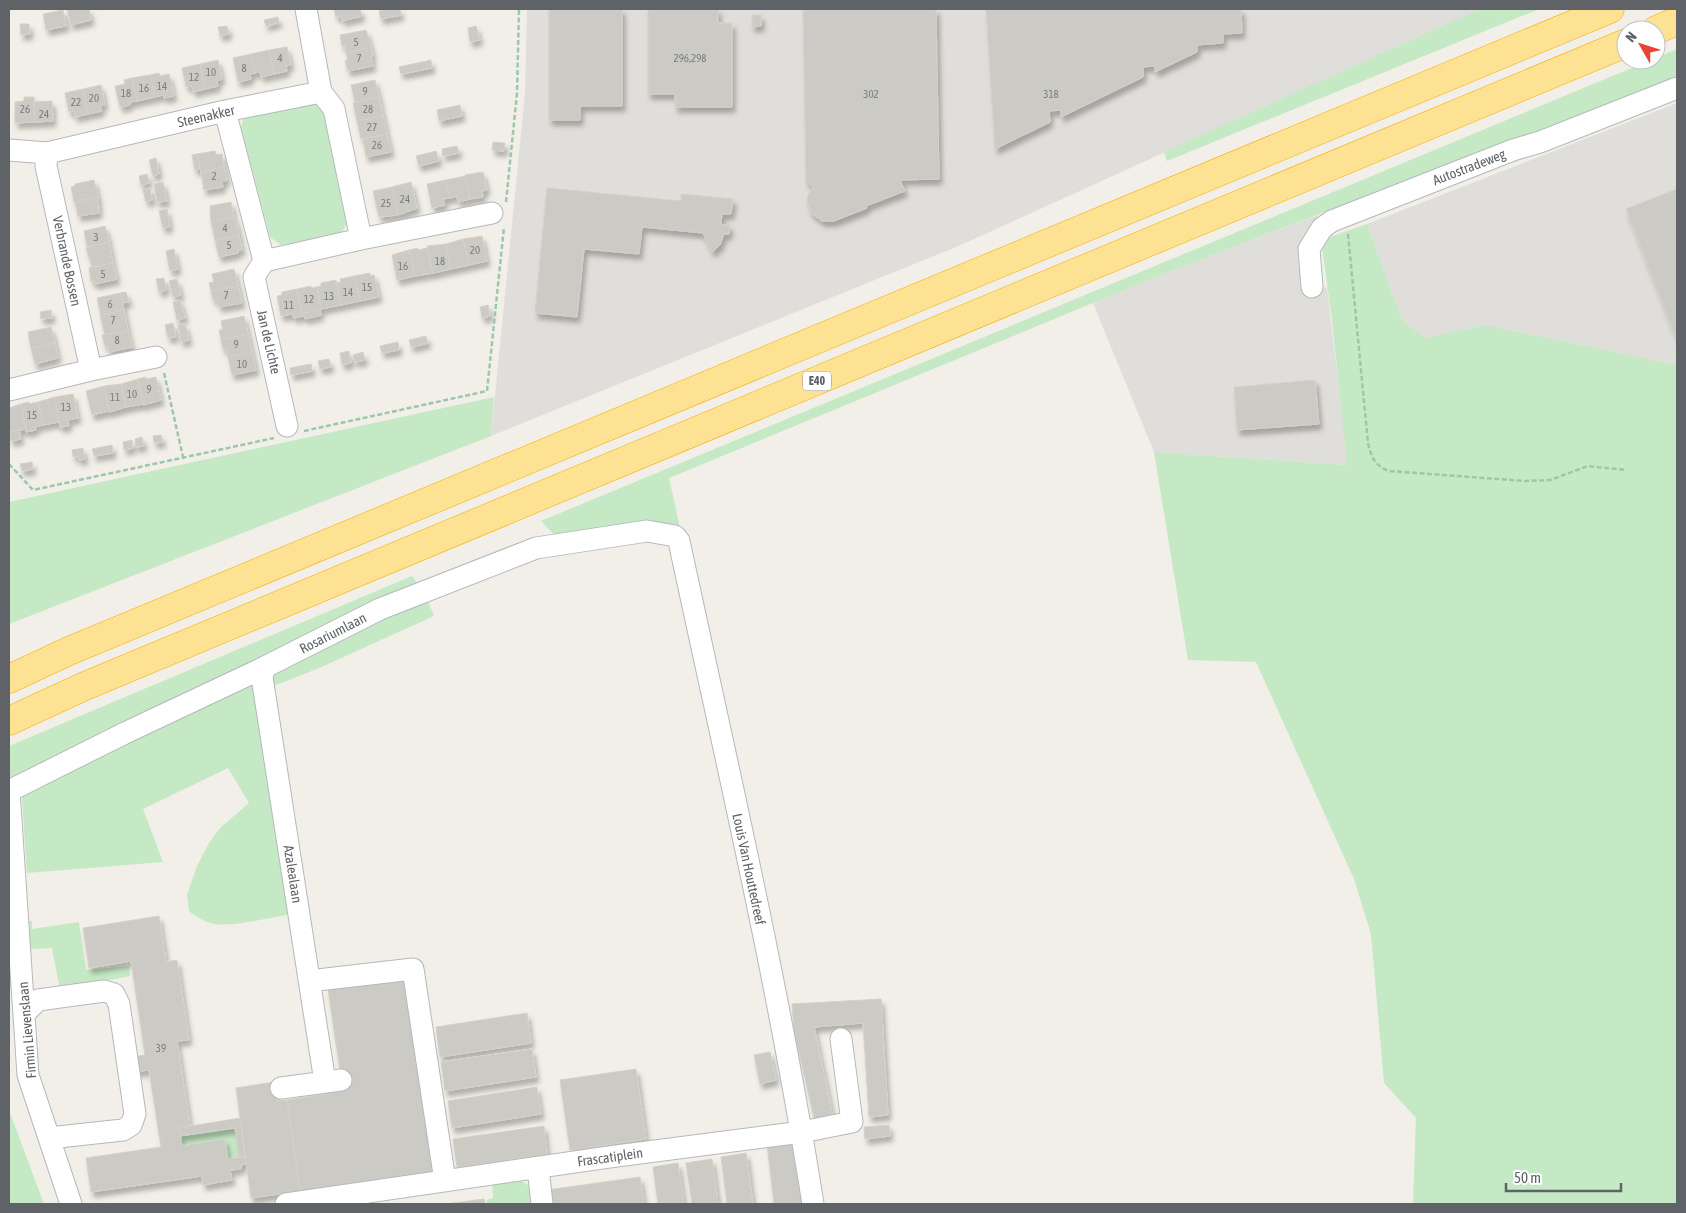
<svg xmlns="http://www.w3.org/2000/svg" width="1686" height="1213" viewBox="0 0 1686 1213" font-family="'Asap Condensed',sans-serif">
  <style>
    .industrial { fill: #e0deda }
    .green { fill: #c5e8c5 }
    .building { fill: #cccac5; stroke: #d6d1c6; filter: url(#shadow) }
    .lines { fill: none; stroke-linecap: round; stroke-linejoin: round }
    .minor-casing { stroke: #b5b8bc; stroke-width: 23 }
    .highway-casing { stroke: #f9ab00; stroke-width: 29 }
    .path { stroke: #9cc7a9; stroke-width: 2.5; stroke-dasharray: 5 2.5; stroke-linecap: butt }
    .minor { stroke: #fff; stroke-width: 21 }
    .highway { stroke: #fde293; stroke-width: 28 }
    .labels { text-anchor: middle; stroke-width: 4.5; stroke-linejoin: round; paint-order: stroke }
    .number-label { font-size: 11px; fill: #7a7d7f }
    .shield { fill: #fff; stroke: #8f9295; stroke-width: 1 }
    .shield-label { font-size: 12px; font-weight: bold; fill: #5f6368 }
    .street-label { font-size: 14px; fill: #5f6368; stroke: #fff }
  </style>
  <defs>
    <filter id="shadow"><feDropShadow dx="3" dy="5.5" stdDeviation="2.5" flood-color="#0004"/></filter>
  </defs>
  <rect width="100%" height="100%" fill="#f1efe8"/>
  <path class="industrial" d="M527,9H1480L961,245L491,436L525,93Z
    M1677,103V365L1486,325L1425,338L1402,320L1367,224Z
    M1318,215L1305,238V292L1327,287L1348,465L1154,452L1093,303L1163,274Z"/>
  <path class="green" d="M1480,9H1539L1167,161L1164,152Z
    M1677,49V77L1163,274L669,478L680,528L559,540L541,521L1651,60H1656V58Z
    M316,100L325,106L348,222L341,233L281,245L270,237L241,127L244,117Z
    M1367,224L1402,320L1425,338L1486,325L1677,365V1204H1413L1416,1118L1384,1083L1371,934L1354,879L1256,662L1188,660L1154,452L1347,465L1332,320L1321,240Z
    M494,397L491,436L9,624V502Z
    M412,576L426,596L434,616L317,669L268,688L293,914C275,917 229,927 214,924C205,922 196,917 189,911L187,895L197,866L209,843L220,828L249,803L228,768L143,809L163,862L27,873L21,785L9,790V746Z
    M9,920V922L32,921V929L79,922L86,970L129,966L130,976L60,990L52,948L31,949L30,977L24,991L9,988Z
    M9,1110L44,1204H9Z
    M235,1128L239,1157L228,1159L225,1139L182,1146L180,1136Z
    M520,1180L534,1189L536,1204H488L487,1200L493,1198L492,1181Z"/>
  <path class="building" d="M67,9H89L91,20L71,25Z
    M334,9H360L362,16L342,21V16L336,17Z
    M389,9H400L401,15L381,19L379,11Z
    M549,9H622V106H580V120H549Z
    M648,9H718V23H732V107H675V94H648Z
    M803,9H936L939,179L900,180L905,191L866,206L867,208L834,221H822L811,213L807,201L808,195L813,188L806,181Z
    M986,9H1241L1242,33L1223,34V43L1197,45V52L1155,72V66L1143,67V77L1061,117V110L1049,111L1050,122L995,149Z
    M63,10L66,26L46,30L43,14Z
    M752,15H761V26L752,27Z
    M278,17L279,22L266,26L264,20Z
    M20,24H29L30,34L21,35Z
    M227,26L229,34L220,36L218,27Z
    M476,26L480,40L470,42L468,28Z
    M366,30L371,47L346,53L345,45L342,46L340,35Z
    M287,47L291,65L286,66L287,71L274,74L269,50Z
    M371,47L373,56H371L373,66L348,71L345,61L348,60L346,53Z
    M269,50L274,74L261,77L260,71L255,73L251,54Z
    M251,54L255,73L250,74L251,79L238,82L233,58Z
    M218,60L222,79L217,81L218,86L205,89L200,64Z
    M431,60L432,68L401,74L399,67Z
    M200,64L205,89L193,92L192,86L186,87L182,68Z
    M159,73L160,76L169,74L174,96L164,98L163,95L155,97L150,75Z
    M150,75L155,97L137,101L132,78Z
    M132,78L137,101L130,102V105L120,107L115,86L125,84L124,80Z
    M375,80L379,97L355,102L351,85Z
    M101,85L105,105L100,106L102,111L88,114L83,89Z
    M83,89L88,114L75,117L74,111L69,112L65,93Z
    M24,97H34L35,122L15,123V102L24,101Z
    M379,97L383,116L357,121L353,103Z
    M52,101L53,121L35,122L34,102Z
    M460,105L462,116L439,121L437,110Z
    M383,116L387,134L361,139L357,121Z
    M387,134L391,152L366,157L363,139Z
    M493,142L505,143L504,151L492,150Z
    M457,146L459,153L443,156L442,149Z
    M215,151L216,155L222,154L224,167L201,172L197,154Z
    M436,151L439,161L419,166L416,156Z
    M197,154L200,169L195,170L192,155Z
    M197,154L200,169L195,170L192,155Z
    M156,158L159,174L153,176L149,160Z
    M224,167L227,180L222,182L223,187L204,190L201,172Z
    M483,172L487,190L482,191L483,197L470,199L465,175Z
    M147,174L149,183L141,185L139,176Z
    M465,176L470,199L458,202L457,196L450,198L446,180Z
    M94,180L98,197L74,202L71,187L75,186V184Z
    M446,180L450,198L443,199L445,205L432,208L427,184Z
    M163,182L167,201L157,202L154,184Z
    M411,182L417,208L398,215L392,187Z
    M392,187L398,215L379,217L373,191Z
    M150,188L152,200L146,202L143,190Z
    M547,188L681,201V194L733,199L731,214H722L721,223L722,225H730L729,234H724L720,245L712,252L703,233L642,227L639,254L584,249L577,317L535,313Z
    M1677,189V340L1626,209Z
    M98,197L99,213L78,216L75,202Z
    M231,202L234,217L211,222L210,206Z
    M167,209L170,227L163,228L159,211Z
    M234,217V220H236L239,235L215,240L211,222Z
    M105,226L109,242L87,247L84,231Z
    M239,235L242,250L237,251L238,253L219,257L215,240Z
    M482,236L487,261L469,265L463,239Z
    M463,239L469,265L451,269L446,244Z
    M109,242L113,263L92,267L86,248Z
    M446,244L451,269L433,273L427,246Z
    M418,248V250L427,248L433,273L415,276L409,250Z
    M174,249L178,269L170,271L166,251Z
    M409,250L415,276L397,280L392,255Z
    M113,263L117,279L95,284L94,281H91L89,268Z
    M234,269L238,286L211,291L209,283L214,282L212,274Z
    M370,273V276L374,275L379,297L360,301L354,276Z
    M354,276L360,301L341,305L336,283L341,282L340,279Z
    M164,278L166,290L159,292L156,279Z
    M177,279L181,295L173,297L169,281Z
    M336,280L341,305L321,309L317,287L321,286V283Z
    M238,286L242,303L219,307L217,299L213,300L211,291Z
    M311,286V288L317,287L321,309L302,314L297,289Z
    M297,289L303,316L294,318L292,314L281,316L277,296L282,295V292Z
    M126,292L129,302L122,303L120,293Z
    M120,293L124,310L101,315L97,298Z
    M180,300L185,318L177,320L173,302Z
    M488,305L490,316L482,318L480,307Z
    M51,310L52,318L41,319L40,312Z
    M124,310L128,331L105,335L100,315Z
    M320,310L321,315L305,319L303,313Z
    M244,316L248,334L221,340L219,330H223L221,321Z
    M173,323L176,337L168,338L165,325Z
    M185,324L189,340L181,342L178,325Z
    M51,327L55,343L31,348L28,332Z
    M128,331L132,347L109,352L108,345L105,346L102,335Z
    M248,334L252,352L228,357L227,349H223L221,340Z
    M426,336L428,343L411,347L409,340Z
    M398,342L399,350L382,353L380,346Z
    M55,343L58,358L35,364L31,348Z
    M349,351L351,363L342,365L340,353Z
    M252,352L256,370L232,375L228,357Z
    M363,352L365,360L355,362L353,355Z
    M329,359L331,367L320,369L318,361Z
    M311,364L312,371L291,375L290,368Z
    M146,377L147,379L156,377L161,400L143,405L138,379Z
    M138,379L143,404L126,407L121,384Z
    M1315,380L1319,424L1237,430L1234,387Z
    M121,384L126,407L109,412L104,386Z
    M104,386L109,411L92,415L86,391Z
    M73,394L78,418L68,420L69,426L60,427L55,397Z
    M55,397L59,422L43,425L38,402Z
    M29,402V404L38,402L43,425L35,427L36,430L26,432L21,404Z
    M21,404L26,429L9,432V408Z
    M19,430L21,439L11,441L9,432Z
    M161,435L163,442L154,443L153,436Z
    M142,437L144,446L136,447L135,439Z
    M132,440L133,448L124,450L123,442Z
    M112,445L113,453L94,456L92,449Z
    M83,448L85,459L79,460L78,456L73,457L72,450Z
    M32,462L33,469L22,471L20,464Z
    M159,916L166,962L177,960L189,1040L177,1041L190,1126L179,1128L182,1146L225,1139L228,1159L245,1157L246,1164L241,1165V1169L230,1170L232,1180L203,1185L202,1176L91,1192L86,1158L161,1147L149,1070L134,1072L132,1057L145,1055L131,961L89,968L83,928Z
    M405,978L433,1172L300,1191L287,1100L343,1091L328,989Z
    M881,999L888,1115L869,1117L863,1023L814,1027L833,1118L815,1122L794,1031L792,1004Z
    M527,1013L531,1043L440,1057L436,1027Z
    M532,1049L536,1077L445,1091L441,1062Z
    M770,1052L776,1080L760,1084L754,1055Z
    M636,1069L646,1139L570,1150L560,1080Z
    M274,1082L277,1101L287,1100L300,1191L251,1198L236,1088Z
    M537,1087L541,1114L452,1128L448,1101Z
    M240,1118L245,1157H239L235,1128L180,1136L179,1128Z
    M889,1125L890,1136L865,1139L864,1127Z
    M544,1126L547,1154L457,1167L453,1139Z
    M795,1140L803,1204H774L767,1144Z
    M746,1153L753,1204H727L721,1157Z
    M712,1159L718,1204H692L686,1163Z
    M678,1163L684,1204H658L653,1167Z
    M640,1177L644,1204H550L547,1190Z
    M484,1199L485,1204H445Z"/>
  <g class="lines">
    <defs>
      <path id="minor" d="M225,111L264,261
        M9,150L47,153L225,111L321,92
        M361,239L492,213
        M1312,287L1309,249L1322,228L1332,221L1513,150L1540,142L1677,88
        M91,370L156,357
        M9,390L91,370L46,166L47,153
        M287,426L254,277L264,261L361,239L334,109L321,92L306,9
        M265,667L262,677L325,1082
        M309,981L413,969L445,1181
        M25,1013L38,1000L104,991L114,994L119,1004L135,1114L131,1125L123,1130L49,1138
        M281,1088L341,1080
        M538,1168L542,1204
        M71,1204L28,1075L9,791L125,733L265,667L380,609L536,548L647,531L675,536L679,541C726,761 778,981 813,1204
        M286,1204L609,1157L802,1132L852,1122L841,1039"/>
      <path id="highway" d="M1656,30L1677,21
        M9,679L69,651L1610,9
        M9,721L85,686L1626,43"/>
    </defs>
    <use href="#minor" class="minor-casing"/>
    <use href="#highway" class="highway-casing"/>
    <path class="path" d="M506,202L517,93L519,9
      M1348,234L1368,443C1371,457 1375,466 1389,471L1525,481L1550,480L1588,466L1626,470
      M164,373L183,457
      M304,431L487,391L504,227
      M9,464L33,490L274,438"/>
    <use href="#minor" class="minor"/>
    <use href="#highway" class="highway"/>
  </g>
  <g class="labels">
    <g class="number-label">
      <text x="356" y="46">5</text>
      <text x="280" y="62">4</text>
      <text x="359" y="62">7</text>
      <text x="690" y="62">296,298</text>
      <text x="244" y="72">8</text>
      <text x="211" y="76">10</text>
      <text x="194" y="81">12</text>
      <text x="162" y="90">14</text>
      <text x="144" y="92">16</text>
      <text x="365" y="95">9</text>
      <text x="126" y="97">18</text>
      <text x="871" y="98">302</text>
      <text x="1051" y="98">318</text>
      <text x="94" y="102">20</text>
      <text x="76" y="106">22</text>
      <text x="25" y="113">26</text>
      <text x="368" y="113">28</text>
      <text x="44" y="118">24</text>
      <text x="372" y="131">27</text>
      <text x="377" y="149">26</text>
      <text x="214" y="180">2</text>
      <text x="405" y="203">24</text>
      <text x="386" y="207">25</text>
      <text x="225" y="232">4</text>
      <text x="96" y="241">3</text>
      <text x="229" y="249">5</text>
      <text x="475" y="254">20</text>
      <text x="440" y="265">18</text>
      <text x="403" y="270">16</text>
      <text x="103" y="278">5</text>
      <text x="367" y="291">15</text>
      <text x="348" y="296">14</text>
      <text x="226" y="299">7</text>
      <text x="329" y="300">13</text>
      <text x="309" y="303">12</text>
      <text x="110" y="308">6</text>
      <text x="289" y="309">11</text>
      <text x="113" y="324">7</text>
      <text x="117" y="344">8</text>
      <text x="236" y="348">9</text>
      <text x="242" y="368">10</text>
      <text x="149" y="393">9</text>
      <text x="132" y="398">10</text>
      <text x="115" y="401">11</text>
      <text x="66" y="411">13</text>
      <text x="32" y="419">15</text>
      <text x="161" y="1052">39</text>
    </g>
    <rect class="shield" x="803" y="371.5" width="28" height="19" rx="4"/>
    <g class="shield-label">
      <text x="817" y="385">E40</text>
    </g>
    <g class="street-label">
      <text transform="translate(206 116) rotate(-13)" y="5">Steenakker</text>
      <text transform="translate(1469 167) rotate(-21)" y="5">Autostradeweg</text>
      <text transform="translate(67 261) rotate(78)" y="5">Verbrande Bossen</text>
      <text transform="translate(269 342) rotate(77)" y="5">Jan de Lichte</text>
      <text transform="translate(333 633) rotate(-27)" y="5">Rosariumlaan</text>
      <text transform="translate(749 869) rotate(78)" y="5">Louis Van Houttedreef</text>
      <text transform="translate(293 874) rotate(81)" y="5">Azalealaan</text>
      <text transform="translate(27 1030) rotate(-95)" y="5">Firmin Lievenslaan</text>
      <text transform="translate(610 1157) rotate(-8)" y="5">Frascatiplein</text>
    </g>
  </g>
  <rect width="1686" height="1213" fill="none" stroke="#5f6368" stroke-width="20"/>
  <g transform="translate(1641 45) rotate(309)"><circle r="24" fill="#ffffff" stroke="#bfc1c3"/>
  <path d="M0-4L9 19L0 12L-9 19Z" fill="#ea4335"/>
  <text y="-8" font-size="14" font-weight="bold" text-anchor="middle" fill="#5f6368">N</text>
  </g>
  <path d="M1506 1183v8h115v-8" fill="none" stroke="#5f6368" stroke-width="2.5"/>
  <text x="1514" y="1183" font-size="15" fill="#5f6368" stroke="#ffffff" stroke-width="4" paint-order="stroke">50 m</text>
</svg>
